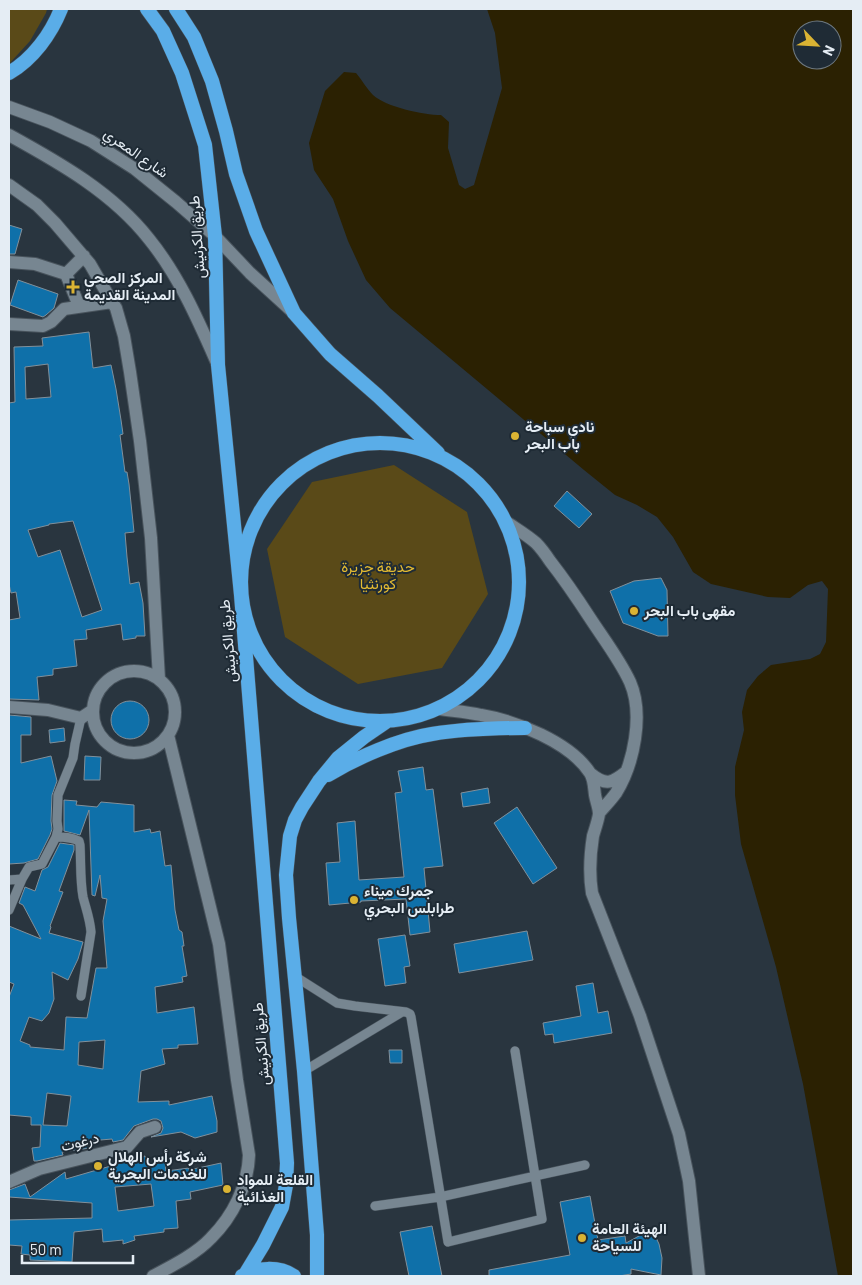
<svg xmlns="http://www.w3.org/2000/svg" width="862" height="1285" viewBox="0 0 862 1285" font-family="Barlow,Vazirmatn,sans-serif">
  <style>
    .green { fill: #5a4a18 }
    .water { fill: #2b2102; fill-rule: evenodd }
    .building { fill: #0f70a9; stroke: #81909b; fill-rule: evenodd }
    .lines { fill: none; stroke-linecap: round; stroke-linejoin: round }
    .service-casing { stroke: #48535c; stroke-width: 10 }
    .minor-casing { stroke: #48535c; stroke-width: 14 }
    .tertiary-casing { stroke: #48535c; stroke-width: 14 }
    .trunk-casing { stroke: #48535c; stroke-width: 15 }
    .service { stroke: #778691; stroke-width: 9 }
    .minor { stroke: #778691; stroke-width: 12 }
    .tertiary { stroke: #778691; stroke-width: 12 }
    .trunk { stroke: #5aade8; stroke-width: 14 }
    .poi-dot { fill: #dab333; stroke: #1f2b35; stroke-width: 2 }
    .labels { text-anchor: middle; stroke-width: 4; stroke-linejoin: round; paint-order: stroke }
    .street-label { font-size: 15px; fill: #e5edf4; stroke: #1f2b35 }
    .poi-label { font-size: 15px; font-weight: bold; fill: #e5edf4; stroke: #1f2b35; text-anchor: start }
    .park-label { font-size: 15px; fill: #e4bb32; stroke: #1f2b35 }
  </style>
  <rect width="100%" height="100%" fill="#29353f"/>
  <path class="green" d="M9,9H47L46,13L30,41L9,64Z
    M394,465L467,512L488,594L442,668L358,684L285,637L267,549L312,482Z"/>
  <path class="water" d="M487,9H853V1276H838L803,1084L776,967L741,844L735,795V767L744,730L742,712L747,690L758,676L771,665L810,659L820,654L826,642L828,589L822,581L808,585L790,598L768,597L711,584L693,572L673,537L657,517L637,505L615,495L584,470L390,308L366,280L348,241L333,199L314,170L309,143L325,91L344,72L356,73C362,80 367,89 373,95C386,107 423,115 441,115L449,122L448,148L459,185L465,189L474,185L502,88L495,33ZM802,30H832V60H802Z"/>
  <path class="building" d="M9,225L22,229L15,254H9Z
    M18,280L58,294L54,308L46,315L43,317L10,305Z
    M89,332L93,368L111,365L116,389L121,420L123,434L120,435L125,472H127L129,484L134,532L125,533L127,557L130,584L139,582L143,603L145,636H136V638L123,640L121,624L86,630L87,639L74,640L77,666L53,669V675L37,677L39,700L9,699V620L20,618L16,592L11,593L9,584V403L15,402L14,347L43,346L42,338ZM48,364L51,397L26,399L25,367ZM73,521L102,610L82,617L60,550L38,557L28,530L49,525V524Z
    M567,491L592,514L579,528L554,506Z
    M661,578L667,590L668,636H658L623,623L610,591L634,581Z
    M111 720a19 19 0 1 1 38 0a19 19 0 1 1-38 0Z
    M9,715L31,717V735H21V763L51,756L57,781L52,795L51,821L52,829L50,835L38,859L24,863L9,864Z
    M64,728L65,741L50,743L49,730Z
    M85,756L101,757L100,780H84Z
    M423,767L426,790L433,789L443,866L424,868L430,932L410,935L406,899L361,901V902L329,905L326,863L340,862L337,823L355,821L359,880L404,877L395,793L402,792L398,771Z
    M488,788L490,803L463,807L461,793Z
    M64,800L77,801L76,805L97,807L101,802L134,805V832L150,829L151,833L160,831L165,866L171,865L175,910L179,930L182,932L184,946H182L187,976L182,977L183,982L155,987L157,1013L194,1007L197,1034L198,1044L178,1045V1048L162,1049L165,1064L141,1071L138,1102L169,1101V1105L212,1096L217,1121V1132L195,1138L181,1132L151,1137L161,1133L163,1128L161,1121L157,1119H153L134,1126L123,1140L113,1142L112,1139L89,1141L90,1148L62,1152L63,1155L37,1161H34L32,1148L40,1147L41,1125H31V1117L9,1115V997L14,984L9,982V926L41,939L23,905L19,903L25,887L35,891L42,870L48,867L60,843L74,845V850L59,891L63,892L50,926L51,927L49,933L83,942L78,959L68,980L52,972L54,999L49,1013L42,1021L29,1017L20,1041L30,1045V1047L64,1050L66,1017L87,1018L96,968H107L103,921L107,899L102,898L100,875L95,896L92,895L89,810L80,835L64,831ZM105,1040L103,1069L78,1065L79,1042ZM47,1093L71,1096L67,1126L43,1125Z
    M517,807L557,868L533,884L494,823Z
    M527,931L533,960L459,973L454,944Z
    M405,935L410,966L404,967L406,983L385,986L378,939Z
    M593,983L598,1013L608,1011L612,1033L554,1043L553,1034L545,1035L543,1023L581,1016L576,986Z
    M389,1050H402V1063H390Z
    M145,1156L147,1164L165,1162L166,1171L189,1168V1170L221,1163L223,1185L190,1192L191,1199L176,1201L178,1228L164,1229V1232L134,1236L135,1240L123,1244V1240L103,1242L102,1229L74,1232L72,1262L30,1260V1255L21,1254L22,1246L9,1245V1220L92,1218V1203L9,1197V1190L25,1184L30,1197L65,1172L66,1179ZM151,1184L154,1206L118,1211L115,1187Z
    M590,1196L598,1240L625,1236L626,1243L652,1229L659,1244L662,1258L661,1275L631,1269V1274L619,1276H489V1270L570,1255L560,1202Z
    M432,1226L442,1276H409L400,1232Z"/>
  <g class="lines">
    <defs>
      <path id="service" d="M22,879L29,867L42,864L56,837
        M9,880L22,879L9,910
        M296,977L337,1003L355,1006L406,1012L410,1014L411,1017L448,1242L542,1219L515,1051
        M81,996L91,932C90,919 86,909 83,897C80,880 81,862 80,845L79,841C71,837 64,837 56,837L58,829L57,821L58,795L73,758L75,744L81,718
        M304,1071L402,1012
        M375,1206L440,1197L585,1165"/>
      <path id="minor" d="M9,185L37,205L55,223L90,264L112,302L116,308L124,336L130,372L140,441L151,538L159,679
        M9,262L35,264L66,274L79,306
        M66,274L84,256
        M9,324L43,326L51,322L64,309L112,302
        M505,521C515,528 527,535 536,543C541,548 546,555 550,561C564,579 577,598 590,618C603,638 620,660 630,682C644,714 634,764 616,793C611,800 605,806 599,813
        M93 712a41 41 0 1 1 82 0a41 41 0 1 1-82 0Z
        M9,707L48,710L81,718L93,710
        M439,709C453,711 467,712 481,715C516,721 570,742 590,773C594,779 594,788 595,795C596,801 599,808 599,814C598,821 595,829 593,836C590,855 589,874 592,893L640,1016L679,1134L689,1181L699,1276
        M591,774C606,786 612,783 626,772
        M9,1182L39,1169L127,1147L140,1132L155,1127
        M153,1276C172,1266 196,1254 211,1238C233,1216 248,1186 249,1155L237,1080L219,944L168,735"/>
      <path id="tertiary" d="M9,107L50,122L91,141L135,169L176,202L215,236L250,273L294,313
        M9,135C60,163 113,193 149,239C179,276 198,320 217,363"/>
      <path id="trunk" d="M147,9L163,31L182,73L205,145L215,236L218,365L241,595L287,1163L286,1185L282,1207L263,1245L246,1273
        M176,9L194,37L212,81L226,131L236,174L256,231L294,313L330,354L378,396L438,453
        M9,73C33,59 51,34 61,9
        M241 582a139 139 0 1 1 278 0a139 139 0 1 1-278 0Z
        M328,775C356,758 399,739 432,734C463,729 493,728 525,728
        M242,1276C257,1267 279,1266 294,1276
        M317,1276V1235L304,1071L289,918L286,875L290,836L295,820L302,807L319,781L338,758L364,737L386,722"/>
    </defs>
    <use href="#service" class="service-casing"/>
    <use href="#minor" class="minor-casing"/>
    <use href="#tertiary" class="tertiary-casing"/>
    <use href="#trunk" class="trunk-casing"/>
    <use href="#service" class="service"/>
    <use href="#minor" class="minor"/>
    <use href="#tertiary" class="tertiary"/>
    <use href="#trunk" class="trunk"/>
  </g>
  <g class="poi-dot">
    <path d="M70.5 279.5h5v5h5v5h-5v5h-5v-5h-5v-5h5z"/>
    <circle cx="515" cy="436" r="5"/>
    <circle cx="634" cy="611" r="5"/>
    <circle cx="354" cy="900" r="5"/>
    <circle cx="98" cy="1166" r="5"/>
    <circle cx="227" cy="1189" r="5"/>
    <circle cx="582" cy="1238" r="5"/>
  </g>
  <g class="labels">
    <g class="street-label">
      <text transform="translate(136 153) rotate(35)" y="5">شارع المعري</text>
      <text transform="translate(197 237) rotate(-94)" y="5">طريق الكرنيش</text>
      <text transform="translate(228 641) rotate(-95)" y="5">طريق الكرنيش</text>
      <text transform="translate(261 1044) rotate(-95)" y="5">طريق الكرنيش</text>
      <text transform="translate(80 1142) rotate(-14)" y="5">درغوت</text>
    </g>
    <g class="poi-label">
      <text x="84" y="283">المركز الصحي<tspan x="84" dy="17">المدينة القديمة</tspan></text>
      <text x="525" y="432">نادي سباحة<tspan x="525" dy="17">باب البحر</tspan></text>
      <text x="644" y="616">مقهى باب البحر</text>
      <text x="364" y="896">جمرك ميناء<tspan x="364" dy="17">طرابلس البحري</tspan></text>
      <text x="108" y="1162">شركة رأس الهلال<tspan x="108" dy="17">للخدمات البحرية</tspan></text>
      <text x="237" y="1185">القلعة للمواد<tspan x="237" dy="17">الغذائية</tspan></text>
      <text x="592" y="1234">الهيئة العامة<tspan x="592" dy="17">للسياحة</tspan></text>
    </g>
    <g class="park-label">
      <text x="378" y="572">حديقة جزيرة<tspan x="378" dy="17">كورنثيا</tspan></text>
    </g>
  </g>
  <rect width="862" height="1285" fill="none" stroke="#e5edf4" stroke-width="20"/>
  <g transform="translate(817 45) rotate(115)"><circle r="24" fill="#1f2b35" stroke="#6e7981"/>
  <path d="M0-4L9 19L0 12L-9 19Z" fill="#dab333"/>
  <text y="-8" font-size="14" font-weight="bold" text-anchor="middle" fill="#e5edf4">N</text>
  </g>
  <path d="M22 1255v8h111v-8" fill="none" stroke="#e5edf4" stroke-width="2.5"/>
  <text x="30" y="1255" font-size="15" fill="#e5edf4" stroke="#1f2b35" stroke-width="4" paint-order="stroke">50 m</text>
</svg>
